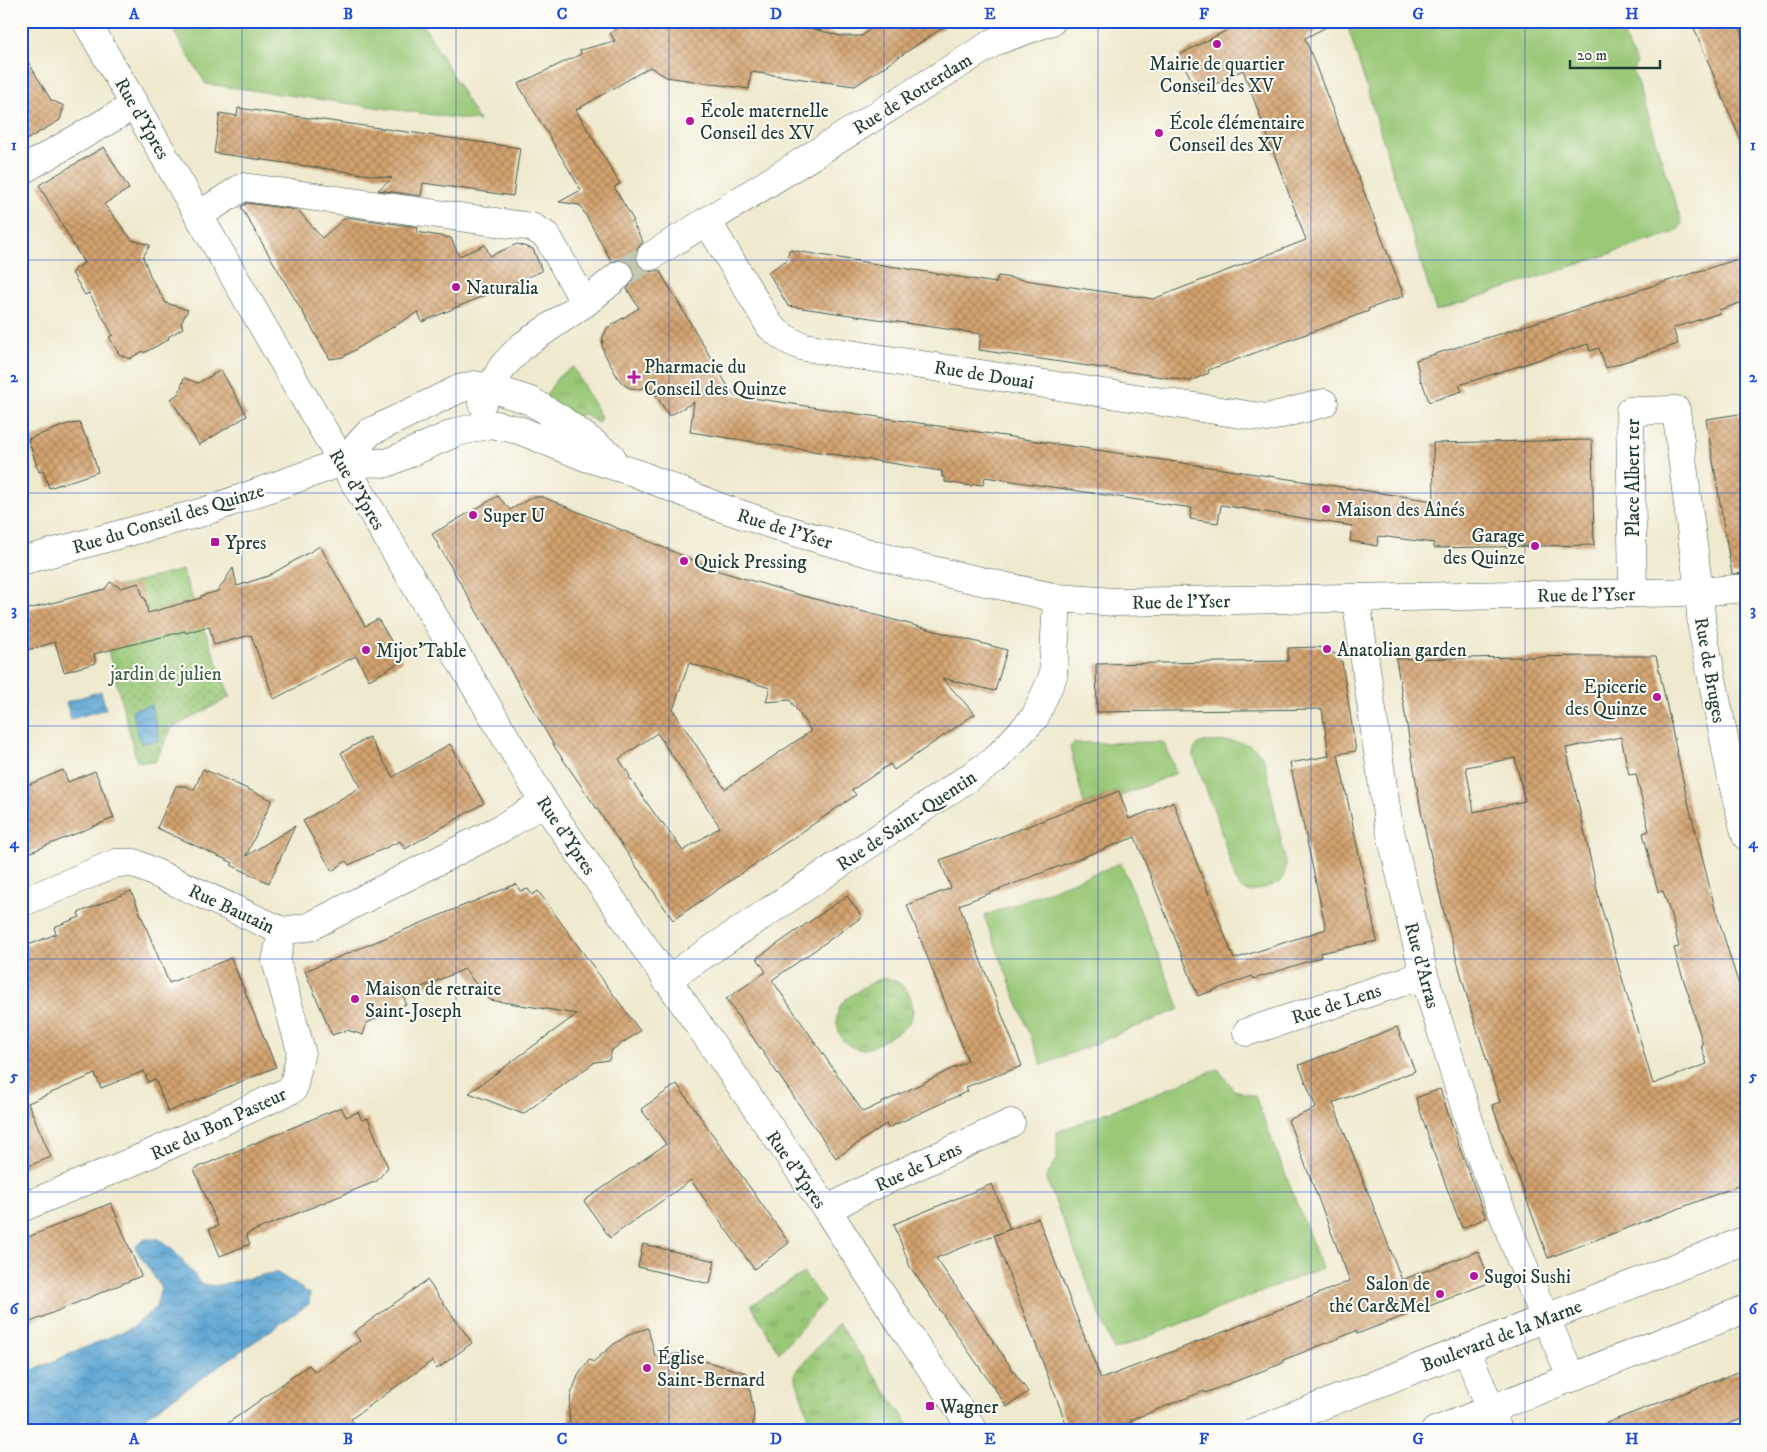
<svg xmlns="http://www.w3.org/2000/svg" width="1767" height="1452" viewBox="0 0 1767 1452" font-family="'IM FELL DW Pica',serif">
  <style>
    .grass { fill: url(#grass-tufts); stroke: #5c8256 }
    .park { fill: #99c877; stroke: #5c8256 }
    .garden { fill: url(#garden-dots); stroke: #5c8256 }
    .water { fill: url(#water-waves); stroke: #3d7083 }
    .building { fill: url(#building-cross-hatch); fill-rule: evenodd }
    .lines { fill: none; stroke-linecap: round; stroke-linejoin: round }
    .street-tunnel { stroke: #c5c7af; stroke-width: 28; stroke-dasharray: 28 14; stroke-linecap: butt }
    .street-casing { stroke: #3e574b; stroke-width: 29 }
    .secondary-casing { stroke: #3e574b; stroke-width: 29 }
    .street { stroke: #fff; stroke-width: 28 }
    .secondary { stroke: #fff; stroke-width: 28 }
    .grid { fill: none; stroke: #1d4ed8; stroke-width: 1; stroke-opacity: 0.55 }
    .poi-dot { fill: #b5179e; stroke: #fdfcf7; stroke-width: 2 }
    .labels { text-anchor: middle; stroke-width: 4; stroke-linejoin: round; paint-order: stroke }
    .poi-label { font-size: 19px; fill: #1f3d34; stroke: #fdfcf7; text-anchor: start }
    .street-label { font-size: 19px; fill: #1f3d34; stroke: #fdfcf7 }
    .park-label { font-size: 19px; fill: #3e6045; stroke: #fdfcf7 }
    .neatline { fill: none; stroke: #1d4ed8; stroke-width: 2 }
    .grid-label { font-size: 16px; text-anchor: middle; font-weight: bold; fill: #1d4ed8 }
  </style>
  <defs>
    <pattern id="grass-tufts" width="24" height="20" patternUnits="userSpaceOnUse" patternTransform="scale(1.25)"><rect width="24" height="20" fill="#99c877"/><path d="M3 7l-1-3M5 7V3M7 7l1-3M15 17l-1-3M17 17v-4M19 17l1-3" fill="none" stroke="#7ca462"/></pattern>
    <pattern id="garden-dots" width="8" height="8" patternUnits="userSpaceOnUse" patternTransform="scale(1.25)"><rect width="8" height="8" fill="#99c877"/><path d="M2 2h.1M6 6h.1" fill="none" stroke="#7ca462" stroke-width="1.8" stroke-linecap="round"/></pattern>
    <pattern id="water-waves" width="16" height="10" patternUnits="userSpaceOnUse" patternTransform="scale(1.25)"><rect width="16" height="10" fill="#5ba4d2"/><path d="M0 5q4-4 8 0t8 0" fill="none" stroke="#4b87ab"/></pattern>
    <pattern id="building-cross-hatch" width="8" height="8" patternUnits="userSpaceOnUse" patternTransform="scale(1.25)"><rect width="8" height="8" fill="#d3a26e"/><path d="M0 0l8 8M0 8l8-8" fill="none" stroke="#ab855b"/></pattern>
  </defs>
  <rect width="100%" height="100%" fill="#fdfcf7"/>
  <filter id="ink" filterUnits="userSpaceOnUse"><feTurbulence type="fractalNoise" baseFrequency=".02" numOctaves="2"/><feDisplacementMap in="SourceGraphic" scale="10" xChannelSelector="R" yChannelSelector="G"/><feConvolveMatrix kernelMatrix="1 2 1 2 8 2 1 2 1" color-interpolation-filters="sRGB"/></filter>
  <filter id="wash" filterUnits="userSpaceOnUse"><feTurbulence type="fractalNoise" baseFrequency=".0096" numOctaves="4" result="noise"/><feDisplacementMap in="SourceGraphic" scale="20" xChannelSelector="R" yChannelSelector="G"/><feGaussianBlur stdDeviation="1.12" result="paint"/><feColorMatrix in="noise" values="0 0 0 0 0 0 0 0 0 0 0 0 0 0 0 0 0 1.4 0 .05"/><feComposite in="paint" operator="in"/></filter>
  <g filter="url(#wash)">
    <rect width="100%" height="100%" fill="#efe9ce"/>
    <path class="grass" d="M573,367L601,417L598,423L585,414L573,418L545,397L558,377Z
      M886,978C889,979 894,980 897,982C911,989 918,1011 908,1024C905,1028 899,1031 896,1033C881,1042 864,1057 847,1044C836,1035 833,1013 843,1002C846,998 869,983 875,981C878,979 882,979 886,978Z
      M804,1273L824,1302L779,1353L751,1305Z
      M838,1323L913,1431H833L810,1421L794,1374Z"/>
    <path class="park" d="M167,21H421L479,121L206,84Z
      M1346,21H1618L1636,63L1633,71L1682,224L1676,232L1436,311Z
      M1160,742L1164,743L1166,747L1176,773L1121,796L1118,791L1084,804L1070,747L1074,743Z
      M1204,742C1229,742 1251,736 1265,761L1286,865L1284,875L1281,881L1276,884L1251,892L1244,890L1240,887L1236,882L1218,821L1193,754C1195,746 1197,744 1204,742Z
      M1121,863L1180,1009L1042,1065L984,916Z
      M1218,1069L1234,1090L1255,1096L1322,1268L1114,1350L1046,1178L1057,1159V1132Z"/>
    <path class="garden" d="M182,570L230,697L172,728L155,762L137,761L93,593Z"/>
    <path class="water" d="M101,691L106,709L71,719L66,702Z
      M151,705L160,740L141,744L132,710Z
      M143,1239H159L172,1249L202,1284L214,1286L276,1272L310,1294L309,1304L125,1431H21V1375L133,1327L156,1307L161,1287L135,1248Z"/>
    <g id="blocks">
      <path class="building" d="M629,21H750L775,28L798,25L841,36H862L880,21H953L855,86L751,72L749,89L666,77L650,67L576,110L620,184L614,187L634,221L632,222L643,242L637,249L635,257L638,264L644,270L652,272L659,270L733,395L1434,501L1433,443L1592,440L1594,545L1434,548V543L1379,536L1377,546L1350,541L1352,526L1221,505L1218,523L1190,519L1192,508L985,477L983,485L973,484L972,486L945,482V478L942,477V471L690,432L694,402L669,416L651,387L637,389L630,388L623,384L618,378L604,353L602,345L603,337L607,328L639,308L627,289L633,281L634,272L631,265L625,261L617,260L612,262L580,205L559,202L581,190L518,84L581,54L580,50L615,41L610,33Z
        M1245,21H1338L1305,38L1404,296L1368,309L1369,311L1208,370L1209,373L1190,381L979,350L981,334L788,306L768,272L787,260L789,250L996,283L998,276L1153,299L1306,240L1243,70L1198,93L1179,55Z
        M1691,21H1737L1746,43V153Z
        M21,50L51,100L64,106L60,120L21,143Z
        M238,108L520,148L513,196L423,183L421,196L378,190L392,178L214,153L220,113L237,116Z
        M104,147L129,189L104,204L132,240L150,245L143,257L151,278L166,303L188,310L181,323L183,328L168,337L169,339L144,353L143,351L129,359L119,354L109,337L113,335L89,293L85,295L72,273L75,270V269L84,263L39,185Z
        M247,203L298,210L322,238L346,217L418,227L417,232L451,238L459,256L485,245L490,256L517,244L533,249L542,271L422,322L418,312L343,357L330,359L241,207Z
        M1738,259L1746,284V301L1719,310L1720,313L1673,328L1678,344L1606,368L1599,348L1590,351L1588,344L1459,385L1462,391L1429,402L1422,381L1421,382L1416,360Z
        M221,370L247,416L199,445L171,399L179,393L184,378L198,383Z
        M1746,413V573L1732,574L1706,419Z
        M80,423L86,438H88L98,472L49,488L43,470L39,472L28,439L68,424Z
        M498,496L510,510L532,497H543L719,571L800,595L1007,650L995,691L942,678L975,714L894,770L890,764L852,790L856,795L673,920L556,749L432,534ZM689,663L770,688L766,702L790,700L811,731L725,789L673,710ZM657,733L720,827L683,851L662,822L661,823L629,777L630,776L619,759Z
        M320,546L365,626L378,619L403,661L369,680L356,656L274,699L251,635L214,645L209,626L186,633L185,631L94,654L96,663L64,672L55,642L21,652V611L105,589L110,582L121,588L139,583L143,598H145L148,613L201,598V596L218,591L233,568L237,586L268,576Z
        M1318,647L1327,649L1335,654L1342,662L1356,751L1338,754L1377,941L1320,953L1321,957L1254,979L1252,976L1198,996L1135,837L959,905L1022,1066L966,1087L968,1091L888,1128L886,1124L836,1158L726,999L766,972L757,958L847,896L862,917L772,980L863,1112L968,1061L907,905L951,888L940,860L1119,791L1129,819L1173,802L1234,959L1326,929L1290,763L1329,756L1322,709L1097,712L1096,664L1288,661V648Z
        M1592,656H1656L1686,794L1715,908L1746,1008V1183L1548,1258L1492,1105L1500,1102L1470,1007L1444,913L1422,817L1396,659ZM1621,737L1629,775L1636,774L1649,831L1643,833L1646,845L1658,892L1663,891L1672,918L1679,947L1674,948L1677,960L1689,996L1703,1045L1701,1046L1707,1064L1653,1084L1600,903L1566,748ZM1515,758L1525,801L1474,812L1466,767Z
        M369,737L393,777L450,744L484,803L405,849L400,841L349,865L346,861L332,871L303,821L361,787L341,753Z
        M203,769L272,800L246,856L295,826L269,883L231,865L233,863L157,828L176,786H186L194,790Z
        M63,770L68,782L95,771L114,818L21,856V788Z
        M516,884L520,891L528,889L532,895L538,891L640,1031L612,1050L609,1060L595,1062L523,1114L469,1093L577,1014L490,1000L483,994L465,969L403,995L406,1004L367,1023L363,1035L347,1030L332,1035L305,971Z
        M131,891L169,983L231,958L276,1067L168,1112L155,1079L148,1082L144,1071L101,1088L95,1074L28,1103L51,1157L21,1169V948L56,934L54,927L80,917L78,913Z
        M1397,1027L1415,1071L1333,1103L1402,1280L1478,1251L1491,1282L1383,1324L1357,1334L1356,1331L1314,1348L1283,1360V1363L1205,1393L1204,1391L1131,1420V1422L1110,1431H1069L994,1235L936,1258L1028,1392L1007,1407L910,1267L894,1224L992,1184L1010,1229L995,1235L1038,1218L1101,1379L1226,1331L1350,1281L1288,1120L1316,1108L1299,1065Z
        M677,1084L789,1243L754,1269L691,1180L610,1238L584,1201L666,1144L641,1109Z
        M1440,1089L1459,1146L1486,1218L1462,1228L1433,1151L1416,1098Z
        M341,1107L346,1117L358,1112L362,1120L368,1118L388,1167L377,1181L246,1234L250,1244L220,1256L209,1229L218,1226L194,1169Z
        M111,1203L141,1276L21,1326V1240Z
        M643,1244L715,1261L710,1284L638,1267Z
        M427,1280L472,1343L437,1369L432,1361L351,1419L360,1431H217L309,1365L315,1372L360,1341L354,1332Z
        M648,1328L655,1356L679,1354L747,1373L754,1413L752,1431H577L576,1429L570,1428L569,1411L571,1394L578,1376L589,1359L593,1362L614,1344L632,1333Z
        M1746,1369V1417L1711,1431H1591V1429Z"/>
    </g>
  </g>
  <g filter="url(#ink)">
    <use href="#blocks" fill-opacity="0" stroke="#3e574b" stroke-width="1"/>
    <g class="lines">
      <path class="street-tunnel" d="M619,275L651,256"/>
      <defs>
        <path id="street" d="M86,21L302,394L544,802L827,1210L899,1321L974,1431
          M21,171L135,105
          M199,215L243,187L532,227L547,236L585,303
          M707,221L770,326C780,336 789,342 804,347L1267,418L1324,403
          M651,256L996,41L1052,21
          M482,403L503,366L522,346L585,303L619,275
          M342,462L370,432L459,389L474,385L490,388L531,401L562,420L611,456
          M21,561L203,512L342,462L387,463L457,432L491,424L519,430L588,458L636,473L719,507L801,534L923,568L1057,598L1115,602L1699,592L1746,588
          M1633,593L1630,411L1676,410L1699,592L1702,628L1733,784L1746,836
          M1356,598L1388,822L1424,975L1479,1153L1530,1283L1572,1378
          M21,903L116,863H134L282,931L309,927L502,828L544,802
          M666,980L995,760L1035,717L1053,676L1057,598
          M1247,1032L1424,975
          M21,1208L141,1158L293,1089L301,1051L276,961L282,931
          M827,1210L858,1193L1011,1123
          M1466,1349L1491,1409L1498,1431"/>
        <path id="secondary" d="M1256,1431L1746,1240
          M1435,1431L1746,1309"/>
      </defs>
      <use href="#street" class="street-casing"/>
      <use href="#secondary" class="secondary-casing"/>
      <use href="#street" class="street"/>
      <use href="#secondary" class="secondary"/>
    </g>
  </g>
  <path class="grid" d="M242,21V1431M456,21V1431M669,21V1431M884,21V1431M1098,21V1431M1311,21V1431M1525,21V1431M21,260H1746M21,493H1746M21,726H1746M21,959H1746M21,1192H1746"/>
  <g class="poi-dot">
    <circle cx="1217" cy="44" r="5"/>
    <circle cx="690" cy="121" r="5"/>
    <circle cx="1159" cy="133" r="5"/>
    <circle cx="456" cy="287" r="5"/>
    <path d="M631.5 369.5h5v5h5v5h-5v5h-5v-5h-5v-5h5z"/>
    <circle cx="1326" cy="509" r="5"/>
    <circle cx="473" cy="515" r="5"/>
    <rect x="210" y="537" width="10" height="10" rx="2.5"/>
    <circle cx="1535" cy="546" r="5"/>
    <circle cx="684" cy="561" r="5"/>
    <circle cx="1327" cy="649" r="5"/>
    <circle cx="366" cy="650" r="5"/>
    <circle cx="1657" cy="697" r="5"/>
    <circle cx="355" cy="999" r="5"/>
    <circle cx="1474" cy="1276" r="5"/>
    <circle cx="1440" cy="1294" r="5"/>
    <circle cx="647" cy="1368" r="5"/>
    <rect x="925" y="1401" width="10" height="10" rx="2.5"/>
  </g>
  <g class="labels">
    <g class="poi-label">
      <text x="1217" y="70" text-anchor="middle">Mairie de quartier<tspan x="1217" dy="22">Conseil des XV</tspan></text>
      <text x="700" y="117">École maternelle<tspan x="700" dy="22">Conseil des XV</tspan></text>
      <text x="1169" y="129">École élémentaire<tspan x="1169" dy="22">Conseil des XV</tspan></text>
      <text x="466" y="294">Naturalia</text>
      <text x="644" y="373">Pharmacie du<tspan x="644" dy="22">Conseil des Quinze</tspan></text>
      <text x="1336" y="516">Maison des Aînés</text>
      <text x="483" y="522">Super U</text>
      <text x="1525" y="542" text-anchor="end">Garage<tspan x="1525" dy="22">des Quinze</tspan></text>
      <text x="225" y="549">Ypres</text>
      <text x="694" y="568">Quick Pressing</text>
      <text x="1337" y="656">Anatolian garden</text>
      <text x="376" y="657">Mijot'Table</text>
      <text x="1647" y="693" text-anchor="end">Epicerie<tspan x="1647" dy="22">des Quinze</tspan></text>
      <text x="365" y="995">Maison de retraite<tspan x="365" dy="22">Saint-Joseph</tspan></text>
      <text x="1484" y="1283">Sugoi Sushi</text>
      <text x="1430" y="1290" text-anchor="end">Salon de<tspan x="1430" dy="22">thé Car&amp;Mel</tspan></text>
      <text x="657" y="1364">Église<tspan x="657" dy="22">Saint-Bernard</tspan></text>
      <text x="940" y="1413">Wagner</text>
    </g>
    <g class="street-label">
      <text transform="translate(912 93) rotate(-32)" y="7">Rue de Rotterdam</text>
      <text transform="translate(143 118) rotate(60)" y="7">Rue d'Ypres</text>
      <text transform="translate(984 374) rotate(9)" y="7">Rue de Douai</text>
      <text transform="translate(1632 478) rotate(-90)" y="7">Place Albert 1er</text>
      <text transform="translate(358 489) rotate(59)" y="7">Rue d'Ypres</text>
      <text transform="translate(168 518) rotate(-17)" y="7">Rue du Conseil des Quinze</text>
      <text transform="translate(785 528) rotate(17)" y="7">Rue de l'Yser</text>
      <text transform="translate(1586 594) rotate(-1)" y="7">Rue de l'Yser</text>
      <text transform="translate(1181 601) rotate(-1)" y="7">Rue de l'Yser</text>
      <text transform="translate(1711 670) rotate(80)" y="7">Rue de Bruges</text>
      <text transform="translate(906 820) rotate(-34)" y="7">Rue de Saint-Quentin</text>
      <text transform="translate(567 835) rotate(56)" y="7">Rue d'Ypres</text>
      <text transform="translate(232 908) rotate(25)" y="7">Rue Bautain</text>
      <text transform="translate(1423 965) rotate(75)" y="7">Rue d'Arras</text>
      <text transform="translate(1336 1003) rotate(-18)" y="7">Rue de Lens</text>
      <text transform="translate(218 1123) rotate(-25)" y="7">Rue du Bon Pasteur</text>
      <text transform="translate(918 1166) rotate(-25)" y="7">Rue de Lens</text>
      <text transform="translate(797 1169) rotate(55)" y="7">Rue d'Ypres</text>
      <text transform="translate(1501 1335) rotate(-21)" y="7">Boulevard de la Marne</text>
    </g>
    <g class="park-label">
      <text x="166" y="680">jardin de julien</text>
    </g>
  </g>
  <rect width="1767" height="1452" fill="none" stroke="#fdfcf7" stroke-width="55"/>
  <path d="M1570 60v8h90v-8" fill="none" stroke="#1f3d34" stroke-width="2.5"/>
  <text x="1577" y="60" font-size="15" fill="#1f3d34" stroke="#fdfcf7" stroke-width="4" paint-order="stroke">20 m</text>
  <rect x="28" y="28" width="1712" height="1396" class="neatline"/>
  <g class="grid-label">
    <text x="134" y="19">A</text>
    <text x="348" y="19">B</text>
    <text x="562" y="19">C</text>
    <text x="776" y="19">D</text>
    <text x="990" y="19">E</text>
    <text x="1204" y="19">F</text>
    <text x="1418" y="19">G</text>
    <text x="1632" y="19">H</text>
    <text x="14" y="150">1</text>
    <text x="1753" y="150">1</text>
    <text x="14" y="382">2</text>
    <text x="1753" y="382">2</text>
    <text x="14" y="615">3</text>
    <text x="1753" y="615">3</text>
    <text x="14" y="848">4</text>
    <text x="1753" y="848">4</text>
    <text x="14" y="1081">5</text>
    <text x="1753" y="1081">5</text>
    <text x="14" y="1314">6</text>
    <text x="1753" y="1314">6</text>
    <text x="134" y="1444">A</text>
    <text x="348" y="1444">B</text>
    <text x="562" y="1444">C</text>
    <text x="776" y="1444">D</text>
    <text x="990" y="1444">E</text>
    <text x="1204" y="1444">F</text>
    <text x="1418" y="1444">G</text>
    <text x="1632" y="1444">H</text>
  </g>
</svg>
